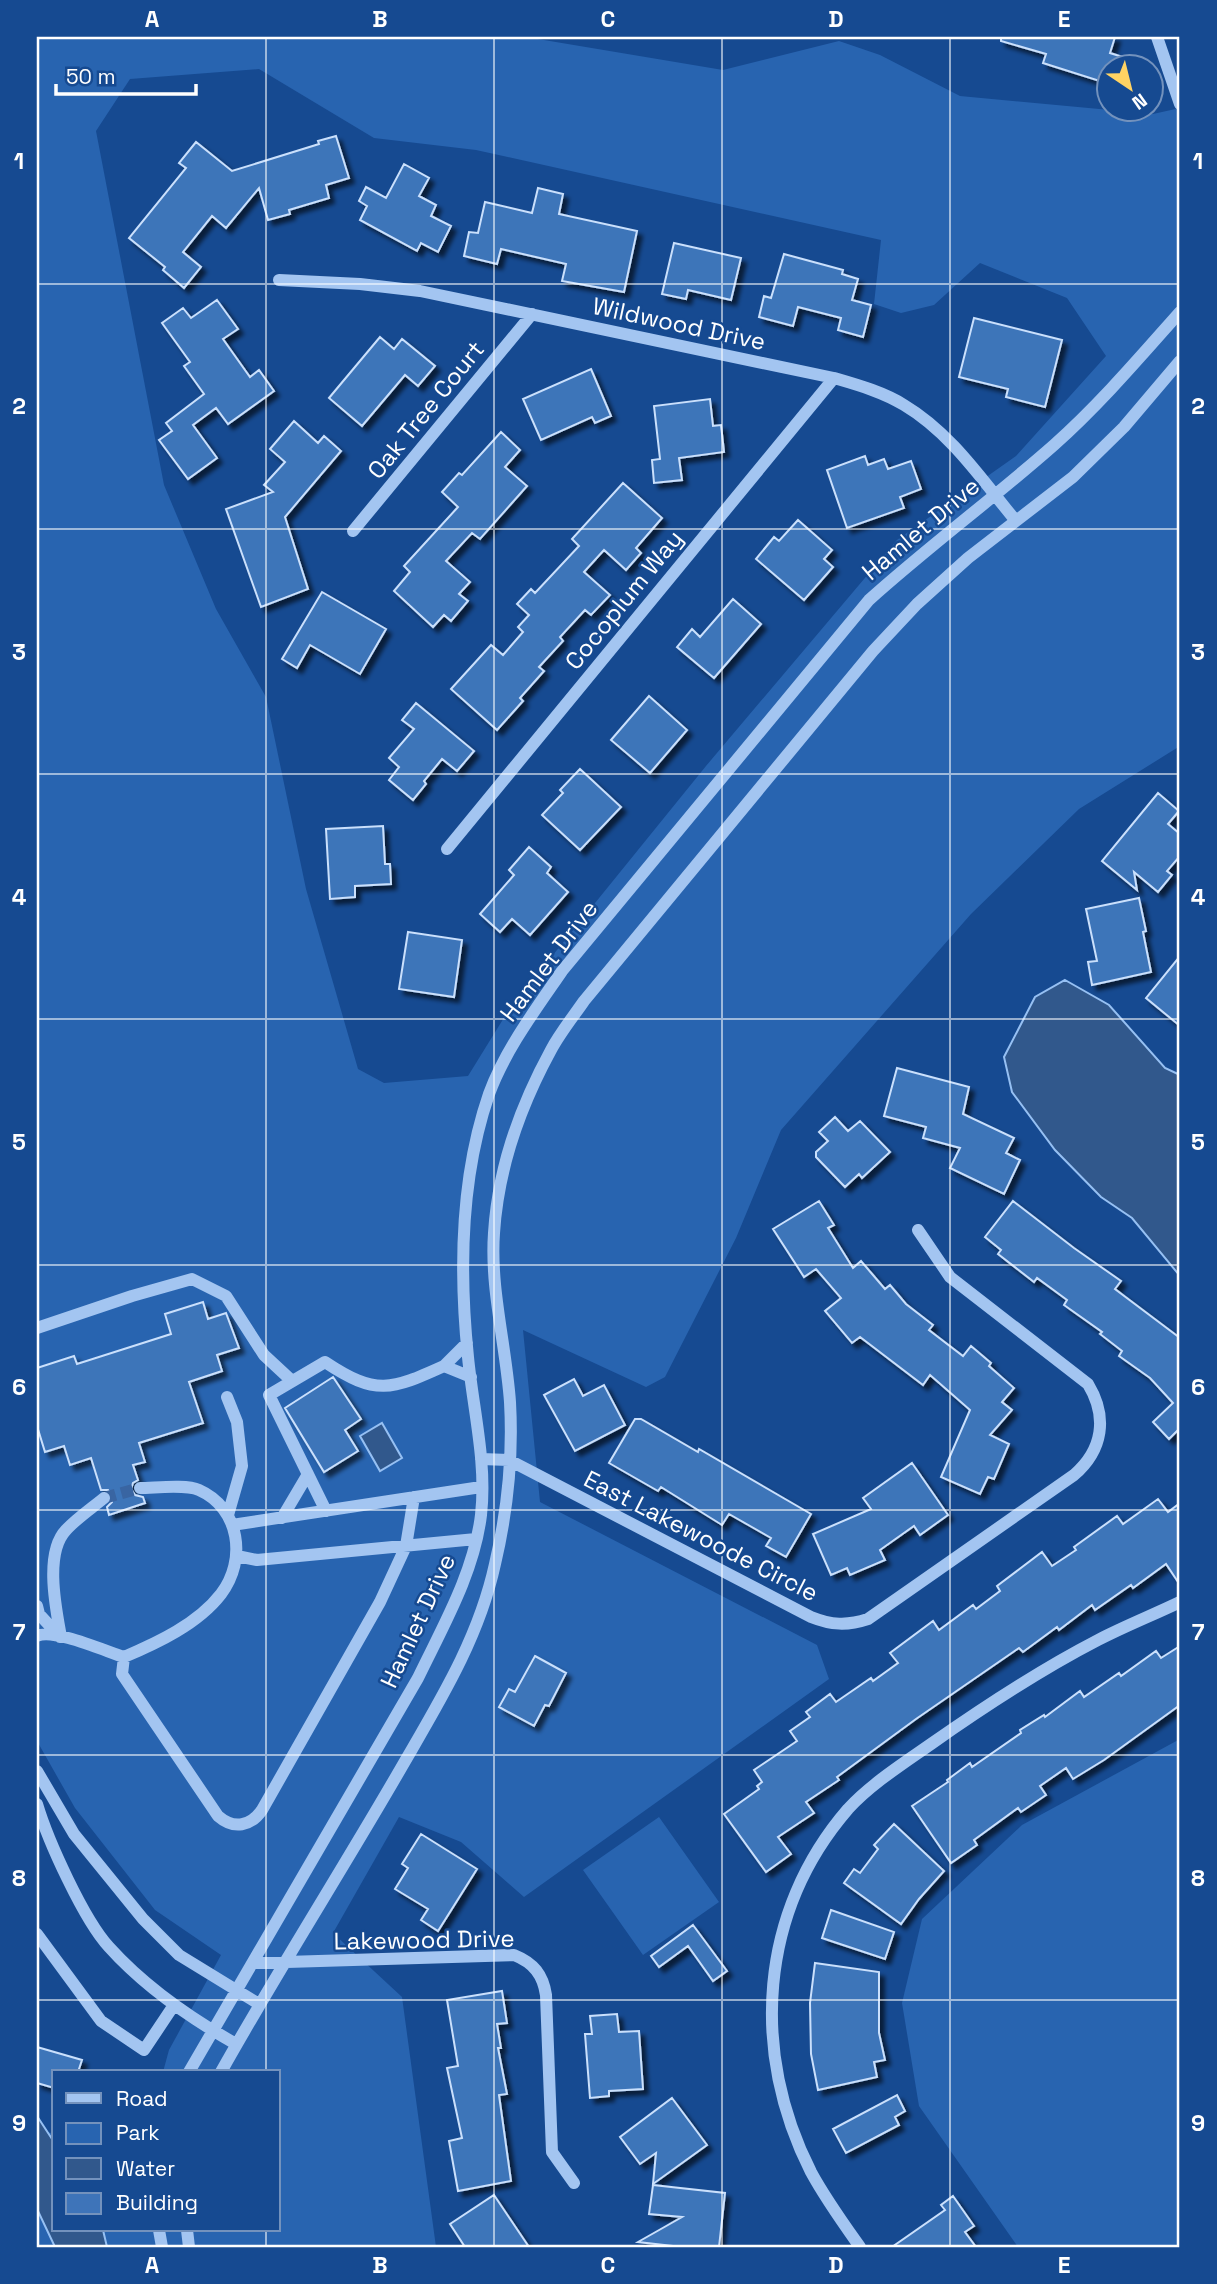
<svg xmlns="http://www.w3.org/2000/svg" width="1217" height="2284" viewBox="0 0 1217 2284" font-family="'Space Grotesk',sans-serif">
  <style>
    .green { fill: #2864b0; fill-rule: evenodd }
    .water { fill: #31588c; stroke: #96c0f3; stroke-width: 2 }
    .building { fill: #3e74b9; stroke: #cae0fc; stroke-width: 2; filter: url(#shadow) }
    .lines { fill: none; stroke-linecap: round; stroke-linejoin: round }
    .minor-tunnel { stroke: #3965a2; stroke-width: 12; stroke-dasharray: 12 6; stroke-linecap: butt }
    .minor { stroke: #a3c5f1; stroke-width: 12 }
    .grid { fill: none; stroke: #fff; stroke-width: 2; stroke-opacity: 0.55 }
    .labels { text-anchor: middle; stroke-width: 5; stroke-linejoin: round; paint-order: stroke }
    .street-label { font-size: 24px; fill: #fff; stroke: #164a91 }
    .neatline { fill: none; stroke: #fff; stroke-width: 2.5 }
    .grid-label { font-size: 23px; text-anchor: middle; font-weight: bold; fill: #fff }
  </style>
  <defs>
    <filter id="shadow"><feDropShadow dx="5" dy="5" stdDeviation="2" flood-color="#0009"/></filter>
  </defs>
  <rect width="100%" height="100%" fill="#164a91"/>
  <path class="green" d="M37,37H526L723,70L839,41L880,55L960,96L1153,114L1180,108V746L1079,809L971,914L781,1130L736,1238L665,1377L646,1387L523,1330L540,1502L817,1645L829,1679L524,1897L461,1842L399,1817L333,1933L402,1997L436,2247H37V2116L48,2132L54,2134V2230H278V2072H163L169,2050L221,1955L155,1910L75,1808L37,1741ZM259,69L374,138L476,150L881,240L874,304L901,313L934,305L980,263L1067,298L1106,356L1016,456L897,540L706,766L510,1008L468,1076L384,1083L358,1069L306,889L266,697L216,609L164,485L96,131L130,79Z
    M1180,1739V2247H1018L919,2106L902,2003L922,1919L1022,1825Z
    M659,1817L719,1902L643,1955L583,1870Z"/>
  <path class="water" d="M1065,980L1109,1005L1165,1068L1180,1075V1276L1132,1218L1101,1197L1055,1150L1012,1092L1004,1057L1035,997Z
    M382,1423L402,1458L380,1471L360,1436Z
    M37,2116L54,2142V2230H103L107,2247H55L37,2209Z"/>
  <path class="building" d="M1001,37H1115L1110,53L1142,63V66H1109V84L1043,63L1046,54L1001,41Z
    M336,136L349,178L326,185L329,198L289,210L290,214L268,220L259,188L226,228L212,216L183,252L201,267L184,288L163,270L165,267L129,238L186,168L179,163L196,142L232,171L319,144L318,141Z
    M404,164L429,178L419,196L436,205L431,216L451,226L438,252L421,243L417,251L360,220L367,206L359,201L366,187L386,198Z
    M538,188L563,194L559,214L637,231L624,292L562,281L566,264L501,249L497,264L464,256L469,232L478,233L485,202L532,213Z
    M674,243L741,258L731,300L688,290L686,299L662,294Z
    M784,254L843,270L842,274L858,279L852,300L871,305L863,337L838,330L841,318L798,307L793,326L759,317L764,296L771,298Z
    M217,300L238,329L223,339L250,377L259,370L274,391L228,424L216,408L193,425L217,458L188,479L159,440L172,431L166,423L204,394L184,366L190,362L162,323L183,308L191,318Z
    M974,318L1062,340L1045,407L1006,397L1008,389L959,377Z
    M380,337L394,349L402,339L435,366L418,386L405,375L362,426L329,398Z
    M591,369L611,416L595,423L592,417L541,440L523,399Z
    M710,399L713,426L721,425L724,452L679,458L682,480L654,483L652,460L660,459L654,406Z
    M294,421L318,443L324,436L341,451L285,517L308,589L261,607L226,509L273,492L264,485L285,462L270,449Z
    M501,432L520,450L505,467L527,486L480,539L472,533L446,561L470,582L459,594L468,601L451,621L444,615L433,627L394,591L410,572L404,566L458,507L442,492L459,473L462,475Z
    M865,456L868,465L884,459L888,469L911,461L921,489L900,497L904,508L847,528L827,470Z
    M623,483L662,518L636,548L641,553L626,570L604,550L584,572L610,595L591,615L585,610L560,637L563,641L539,667L544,671L520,698L523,701L497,730L451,689L491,645L503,655L523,632L518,627L529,615L517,604L531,589L535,593L579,546L572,539Z
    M798,520L832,550L824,559L833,567L804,600L756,559L774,537L779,541Z
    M322,592L386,629L360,674L310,645L297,668L282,659Z
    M733,599L761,624L714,678L677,647L692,629L700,637Z
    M649,696L687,730L650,773L611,740Z
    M416,703L474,751L457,771L442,759L424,781L426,784L413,800L389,780L399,767L389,758L414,729L402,720Z
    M580,769L621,807L580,850L542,815L563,793L560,790Z
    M1158,793L1179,811L1168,824L1180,834V856L1167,871L1172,875L1158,892L1134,872L1137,890L1102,861Z
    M383,826L385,864H390L391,884L355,886V897L330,899L326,829Z
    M529,847L551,867L547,873L568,892L530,935L512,919L500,932L480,914L514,875L509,870Z
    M1139,898L1146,931L1143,932L1151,972L1092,985L1088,962L1097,961L1086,909Z
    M408,932L462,940L454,997L399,989Z
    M1180,956V1026L1146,998Z
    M897,1068L969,1087L963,1114L1014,1138L1006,1153L1020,1160L1004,1194L950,1168L960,1148L923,1138L926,1127L884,1116Z
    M835,1117L848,1131L860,1121L890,1152L862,1178L859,1174L845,1187L816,1157V1152L828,1141L819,1132Z
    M819,1201L834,1225L828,1228L853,1268L861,1261L885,1289L890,1285L906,1304L933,1325L929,1330L963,1356L971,1346L991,1363L989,1366L1014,1388L1002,1402L1012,1410L990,1435L1009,1444L994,1479L988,1477L980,1494L941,1477L970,1410L930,1375L923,1385L860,1337L852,1343L825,1311L841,1298L816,1269L804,1277L773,1229Z
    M1013,1201L1074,1248L1121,1281L1115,1289L1180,1338V1428L1169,1439L1153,1422L1173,1403L1150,1378L1119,1356L1122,1351L1100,1334L1102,1332L1064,1305L1067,1300L1037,1278L1034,1282L998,1254L1001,1250L985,1237Z
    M203,1302L208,1319L226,1313L239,1348L217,1355L222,1371L189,1382L203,1423L139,1443L145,1462L133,1465L138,1480L133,1483L131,1489L135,1495L143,1497L145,1503L109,1515L107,1507L112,1502V1496L108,1490H101L91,1458L70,1465L64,1446L45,1452L37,1426V1368L74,1356L77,1364L171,1334L165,1314Z
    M333,1377L361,1419L345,1430L358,1451L324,1472L285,1408Z
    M574,1379L583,1396L604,1385L625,1425L575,1451L544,1395Z
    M635,1419H641L698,1452L699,1449L811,1514L786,1557L766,1546L771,1538L729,1514L722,1525L661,1487L658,1491L609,1463Z
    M912,1463L948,1515L920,1535L914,1526L880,1550L885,1560L850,1575L847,1568L831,1575L813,1534L871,1509L863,1498Z
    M1158,1499L1168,1512L1180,1503V1585L1166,1564L1133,1588L1131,1585L1095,1610L1092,1605L1059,1630L1057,1627L1023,1652L1019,1648L916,1719L837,1777L839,1780L806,1802L814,1813L778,1837L791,1854L766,1872L724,1814L759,1789L757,1786L762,1782L754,1770L797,1741L790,1731L810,1717L806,1712L830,1694L836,1702L871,1678L873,1681L898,1663L890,1653L933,1621L939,1630L973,1605L976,1609L1000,1591L997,1586L1042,1552L1052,1566L1076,1550L1074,1547L1117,1516L1123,1524Z
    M1180,1646V1705L1104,1760L1073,1779L1066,1768L1040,1786L1046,1795L1021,1812L1018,1808L974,1840L977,1845L951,1863L912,1806L948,1782L947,1780L970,1763L972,1767L1021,1733L1020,1730L1044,1715L1045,1717L1080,1691L1084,1697L1119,1673L1121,1676L1156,1651L1161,1658Z
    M535,1656L566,1673L549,1706L545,1705L534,1726L499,1707L509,1689L515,1692Z
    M894,1824L944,1871L919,1899L901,1924L844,1883L854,1869L860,1873L878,1849L874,1845Z
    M421,1834L477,1869L438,1931L421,1920L428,1909L395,1889L408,1868L402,1864Z
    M831,1910L894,1932L885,1959L822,1938Z
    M693,1925L727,1971L713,1981L688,1946L659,1967L651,1956Z
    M815,1963L879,1972V2033L885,2060L874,2062L877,2077L818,2090L811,2054L810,2003Z
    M502,1991L507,2023L497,2024L501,2048H498L507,2094L499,2095L511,2181L458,2191L449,2141L462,2138L447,2068L458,2066L447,2000Z
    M617,2014L619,2032L639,2031L643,2089L609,2091V2096L590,2098L585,2034H592L590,2016Z
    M37,2047L82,2060L78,2072H54V2088L37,2083Z
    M897,2095L905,2111L895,2117L899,2125L846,2153L833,2129Z
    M672,2098L707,2145L653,2184L656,2153L640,2164L620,2137Z
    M653,2185L725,2193L719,2247H682L638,2242L682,2217L649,2214Z
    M494,2195L529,2247H465L450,2224Z
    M953,2196L974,2226L965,2232L976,2247H892L945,2210L941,2205Z"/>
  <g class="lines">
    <path class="minor-tunnel" d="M104,1498L140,1488"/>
    <path class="minor" d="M1157,37L1180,104
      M279,280L360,284L420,291L834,378C858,385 883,392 904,405C951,433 982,480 1016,521
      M353,531L532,314
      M447,849L834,378
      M37,1328L132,1296L192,1279L226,1296L264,1355L292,1381
      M467,1343L444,1366L471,1377
      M227,1397L237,1422L242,1466L228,1515
      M481,1459L509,1460L811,1617C831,1625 847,1626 868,1619L1074,1475C1103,1450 1108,1417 1088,1384L950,1277L918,1230
      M326,1511L269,1395L325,1362C376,1396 391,1390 444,1366
      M282,1518L308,1474
      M232,1525L481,1487
      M237,1556L257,1560L476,1539
      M37,1606L39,1614L60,1637
      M37,1636C53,1628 105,1651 124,1657C157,1643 198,1624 221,1594C247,1560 240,1508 199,1490C186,1484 155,1488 140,1488
      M61,1637C56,1609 44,1553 66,1530C77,1518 92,1508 104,1498
      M124,1657L122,1674L218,1816C234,1830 251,1826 262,1810L380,1602L406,1546L414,1497
      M37,1771L74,1834L143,1919L179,1955L259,2004
      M37,1804C48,1841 84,1920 109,1947C145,1987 190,2018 236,2044
      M37,1934L101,2021L144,2050L174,2005
      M253,1963L514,1955C534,1963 543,1975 546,1995L552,2152L574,2183
      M189,2072L418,1678C443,1626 474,1573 481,1515C487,1462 473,1409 468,1357C459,1270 460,1178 489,1094C505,1050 536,1009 562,971L869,600C929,546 994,498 1054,445C1100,404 1140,357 1180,312
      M221,2072C277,1972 339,1875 397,1775C436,1707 478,1642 495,1564C507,1513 513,1455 510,1402C506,1345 490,1289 494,1233C498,1169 521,1105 551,1050C560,1033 573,1017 584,1001L873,651L917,604L968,558L1073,477L1124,427L1180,361
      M159,2230L162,2247
      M187,2230L189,2247
      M860,2247C843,2223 825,2198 811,2172C750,2052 759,1912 848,1809C871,1784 904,1763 931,1744C985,1706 1040,1670 1098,1640C1125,1626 1153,1615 1180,1602"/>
  </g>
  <path class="grid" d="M266,37V2072M494,37V2247M722,37V2247M950,37V2247M37,284H1180M37,529H1180M37,774H1180M37,1019H1180M37,1265H1180M37,1510H1180M37,1755H1180M37,2000H1180M266,2230V2247"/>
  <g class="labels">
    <g class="street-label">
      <text transform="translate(679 324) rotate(12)" y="8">Wildwood Drive</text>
      <text transform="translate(426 410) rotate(-51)" y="8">Oak Tree Court</text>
      <text transform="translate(921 529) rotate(-40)" y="8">Hamlet Drive</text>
      <text transform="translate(624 600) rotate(-51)" y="8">Cocoplum Way</text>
      <text transform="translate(549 961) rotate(-53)" y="8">Hamlet Drive</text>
      <text transform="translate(701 1536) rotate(27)" y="8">East Lakewoode Circle</text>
      <text transform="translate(418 1621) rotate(-65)" y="8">Hamlet Drive</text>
      <text transform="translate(424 1940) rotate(-1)" y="8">Lakewood Drive</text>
    </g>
  </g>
  <rect width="1217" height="2284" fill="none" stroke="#164a91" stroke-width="77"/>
  <rect x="52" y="2070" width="228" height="161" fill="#164a91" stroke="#7392bd" stroke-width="2"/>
  <rect x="66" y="2093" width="35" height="10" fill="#a3c5f1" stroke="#7392bd" stroke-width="2"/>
  <text x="116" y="2106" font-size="21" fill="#ffffff">Road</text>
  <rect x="66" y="2123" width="35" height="21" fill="#2864b0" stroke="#7392bd" stroke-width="2"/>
  <text x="116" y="2140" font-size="21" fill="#ffffff">Park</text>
  <rect x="66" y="2158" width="35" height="21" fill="#31588c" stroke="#7392bd" stroke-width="2"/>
  <text x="116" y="2176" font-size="21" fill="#ffffff">Water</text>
  <rect x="66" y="2193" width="35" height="21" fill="#3e74b9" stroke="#7392bd" stroke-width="2"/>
  <text x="116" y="2210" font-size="21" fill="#ffffff">Building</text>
  <g transform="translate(1130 88) rotate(145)"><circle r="33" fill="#164a91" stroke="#7392bd" stroke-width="2"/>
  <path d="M0-5L12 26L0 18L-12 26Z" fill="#ffd363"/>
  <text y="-10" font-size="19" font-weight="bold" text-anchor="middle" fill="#ffffff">N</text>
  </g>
  <path d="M56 84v10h140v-10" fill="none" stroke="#ffffff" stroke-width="3.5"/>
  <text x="66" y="84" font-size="21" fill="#ffffff" stroke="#164a91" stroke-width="5" paint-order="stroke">50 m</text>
  <rect x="38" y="38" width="1140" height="2208" class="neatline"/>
  <g class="grid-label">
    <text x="152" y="27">A</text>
    <text x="380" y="27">B</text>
    <text x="608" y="27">C</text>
    <text x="836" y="27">D</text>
    <text x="1064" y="27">E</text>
    <text x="19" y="169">1</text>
    <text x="1198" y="169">1</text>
    <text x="19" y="414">2</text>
    <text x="1198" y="414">2</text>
    <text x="19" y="660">3</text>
    <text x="1198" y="660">3</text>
    <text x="19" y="905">4</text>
    <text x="1198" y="905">4</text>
    <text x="19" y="1150">5</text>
    <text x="1198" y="1150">5</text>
    <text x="19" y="1395">6</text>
    <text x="1198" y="1395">6</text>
    <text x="19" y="1640">7</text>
    <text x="1198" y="1640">7</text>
    <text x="19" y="1886">8</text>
    <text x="1198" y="1886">8</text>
    <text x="19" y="2131">9</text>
    <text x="1198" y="2131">9</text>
    <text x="152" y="2273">A</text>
    <text x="380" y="2273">B</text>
    <text x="608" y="2273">C</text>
    <text x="836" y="2273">D</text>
    <text x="1064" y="2273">E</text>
  </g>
</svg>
